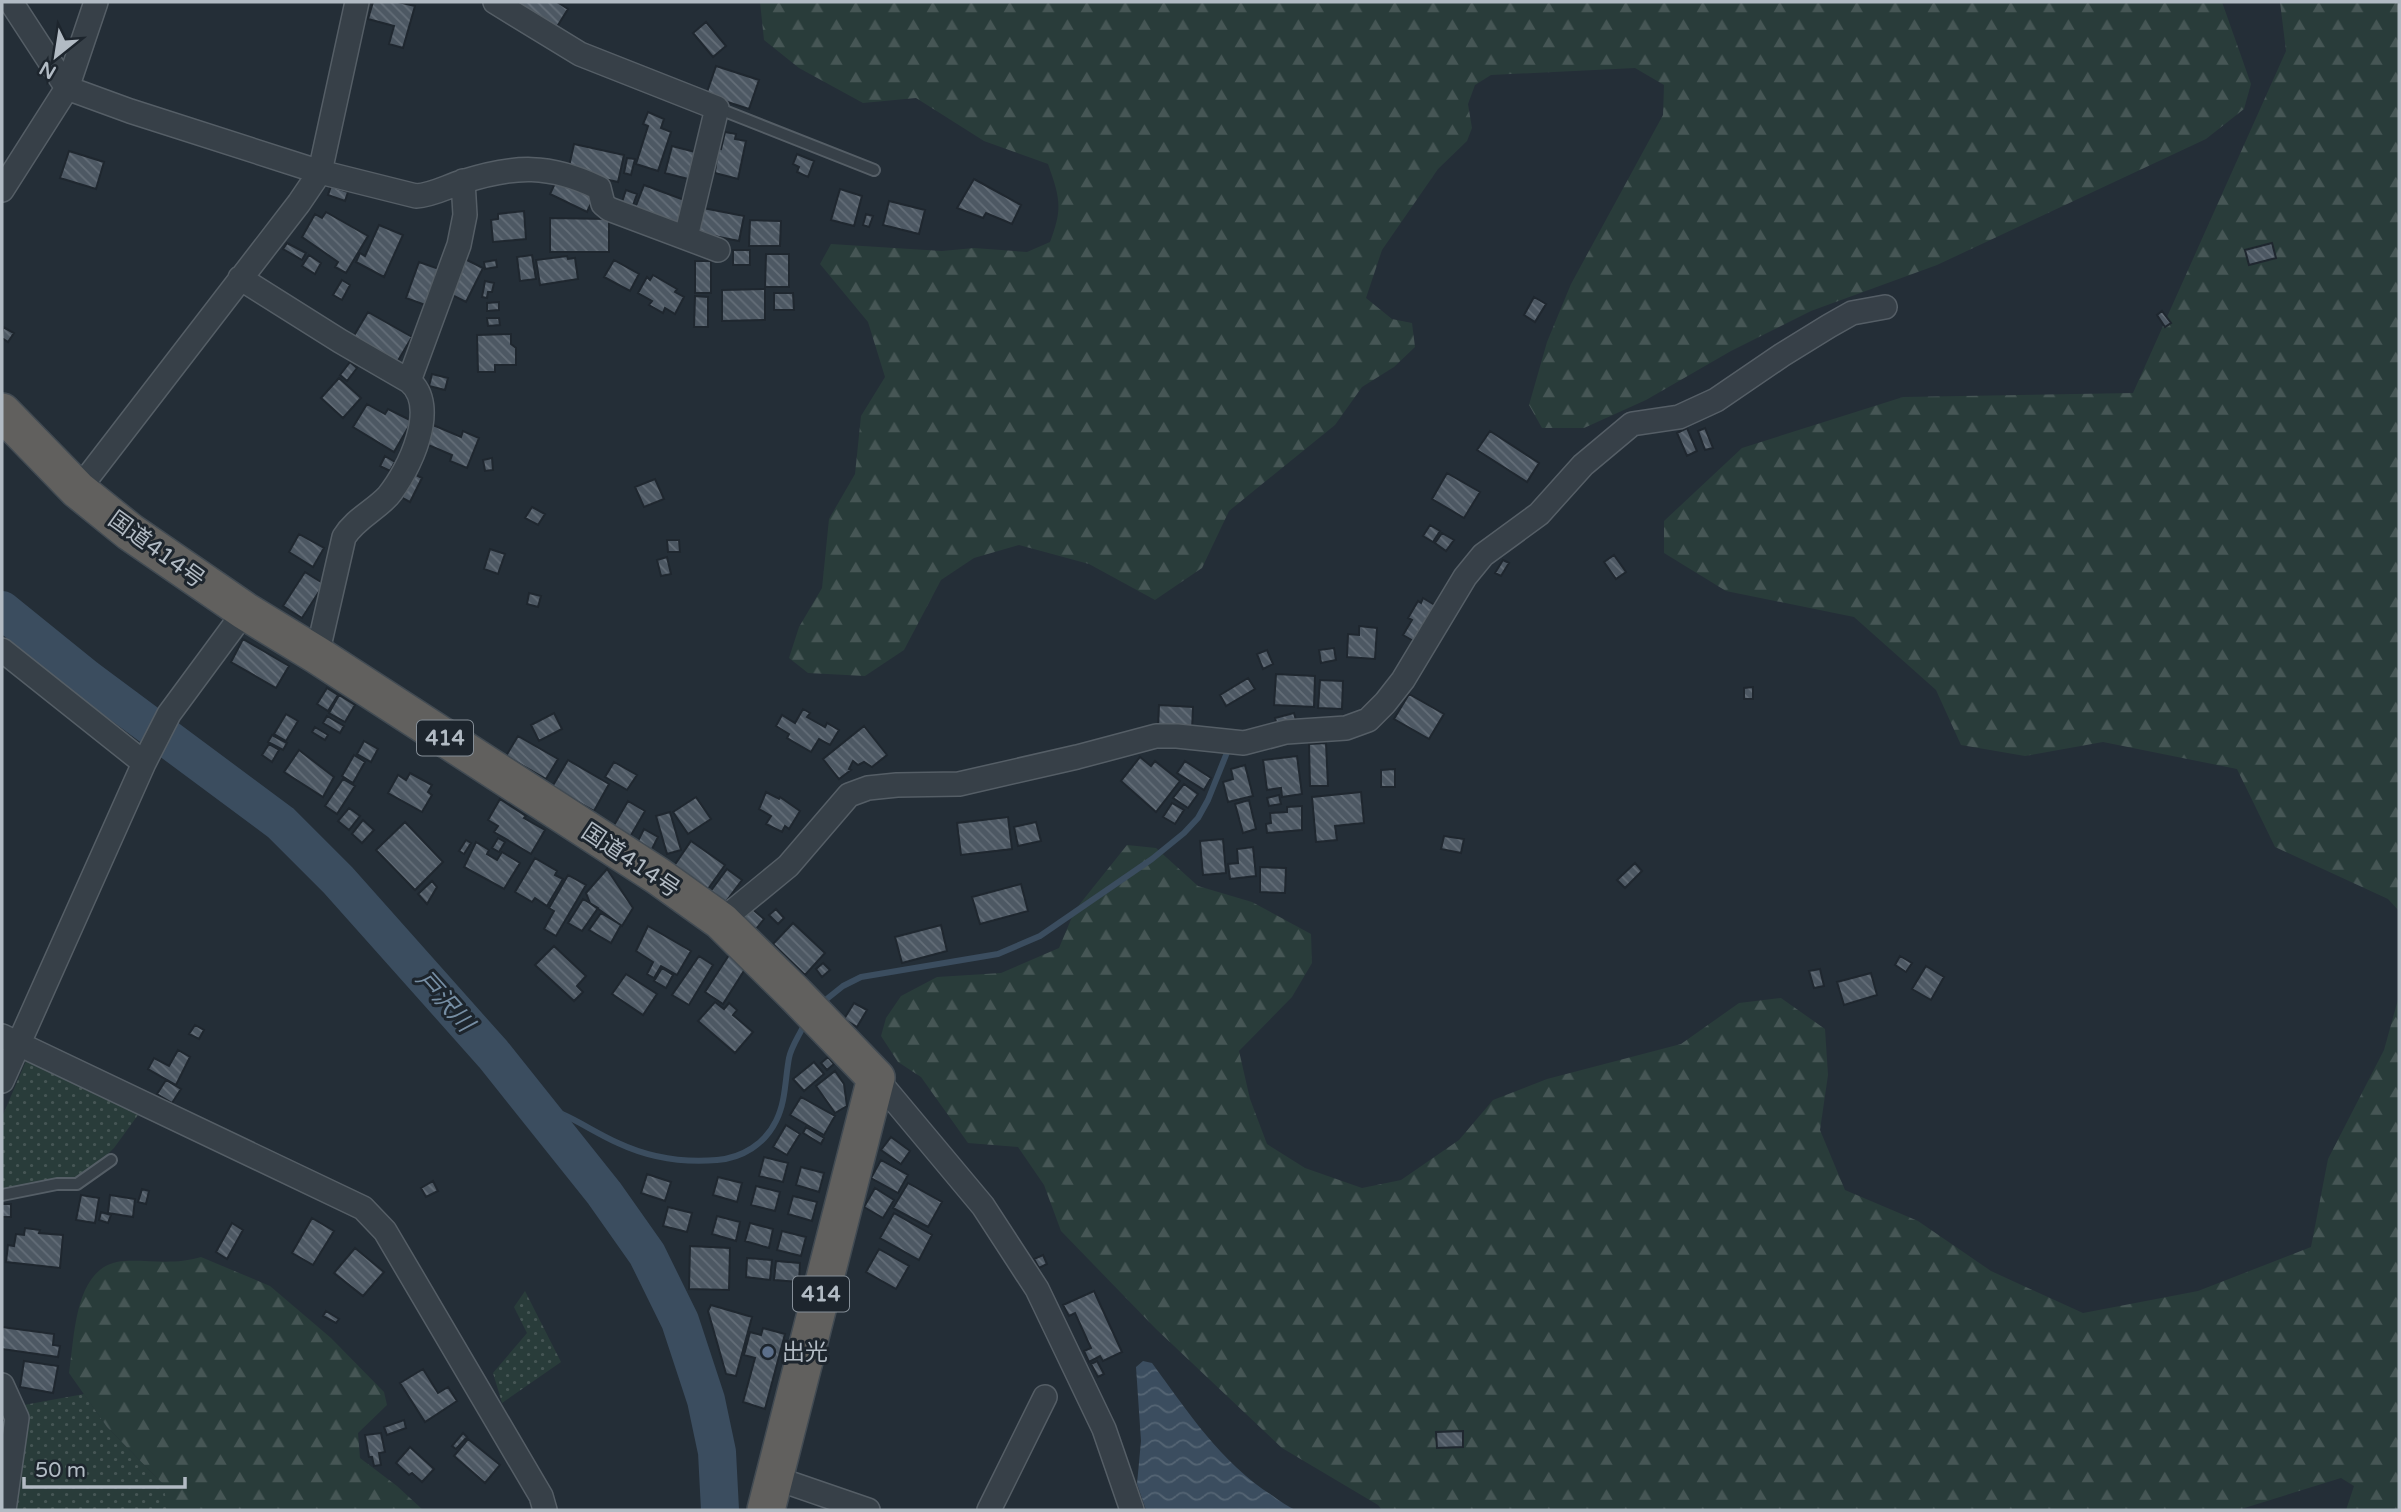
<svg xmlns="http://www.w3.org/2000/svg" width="2401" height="1512" viewBox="0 0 2401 1512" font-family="'Varela Round','Noto Sans JP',sans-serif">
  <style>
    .grass { fill: url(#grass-dots) }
    .forest { fill: url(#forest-firs) }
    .water { fill: url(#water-waves) }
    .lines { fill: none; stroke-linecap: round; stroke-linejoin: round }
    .stream { stroke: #3b4d5f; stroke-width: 6 }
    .river { stroke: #3b4d5f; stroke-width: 38 }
    .building { fill: url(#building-back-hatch); stroke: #1f272f; stroke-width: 2 }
    .service-casing { stroke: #555e66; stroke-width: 14 }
    .minor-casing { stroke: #555e66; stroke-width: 26 }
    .trunk-casing { stroke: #424b53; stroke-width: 40 }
    .service { stroke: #374048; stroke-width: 10 }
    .minor { stroke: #374048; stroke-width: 23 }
    .trunk { stroke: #61605e; stroke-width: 37 }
    .service-dot { fill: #5c6f8a; stroke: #1d252d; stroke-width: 2.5 }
    .labels { text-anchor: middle; stroke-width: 6; stroke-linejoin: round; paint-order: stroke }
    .shield { fill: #1d252d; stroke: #858e97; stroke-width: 2 }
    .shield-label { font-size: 21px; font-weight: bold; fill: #b2bbc4 }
    .street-label { font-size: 23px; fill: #b2bbc4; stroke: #1d252d }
    .poi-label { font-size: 23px; fill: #b2bbc4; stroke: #1d252d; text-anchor: start }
    .water-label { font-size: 24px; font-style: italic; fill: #768ea4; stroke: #1d252d }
  </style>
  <defs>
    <pattern id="grass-dots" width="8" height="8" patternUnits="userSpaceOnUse" patternTransform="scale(1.75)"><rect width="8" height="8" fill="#293c3a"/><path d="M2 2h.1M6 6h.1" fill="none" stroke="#465655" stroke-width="1.8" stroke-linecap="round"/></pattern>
    <pattern id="forest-firs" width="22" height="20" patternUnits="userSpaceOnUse" patternTransform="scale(1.75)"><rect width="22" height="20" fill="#293c3a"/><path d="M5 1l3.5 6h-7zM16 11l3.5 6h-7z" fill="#465655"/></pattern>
    <pattern id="water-waves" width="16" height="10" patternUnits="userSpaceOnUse" patternTransform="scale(1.75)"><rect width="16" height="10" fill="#3b4d5f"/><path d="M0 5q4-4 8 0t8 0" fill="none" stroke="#556574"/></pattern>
    <pattern id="building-back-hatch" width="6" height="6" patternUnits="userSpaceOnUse" patternTransform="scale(1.75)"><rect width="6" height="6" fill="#4d5863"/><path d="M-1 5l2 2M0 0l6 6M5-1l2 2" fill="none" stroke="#646e78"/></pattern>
  </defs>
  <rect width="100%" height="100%" fill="#242e37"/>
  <path class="grass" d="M29,1054L146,1104L114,1148L77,1184L2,1190V1117Z
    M525,1291L561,1362L502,1403L493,1373L527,1333L514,1307Z
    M84,1394L107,1427L163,1484L175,1510H5L13,1407Z"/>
  <path class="forest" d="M760,2H2222L2251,84L2244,109L2206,139L1937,265L1811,311L1731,351L1646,400L1584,428H1542L1529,405L1547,342L1571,284L1663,115L1664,85L1635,68L1491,75L1475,85L1468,104L1472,128L1467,141L1438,169L1382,250L1366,298L1392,319L1412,323L1415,347L1394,367L1362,387L1335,425L1229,511L1202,568L1155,600L1089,564L1019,545L974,558L941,580L904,650L865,676L808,673L789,658L799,627L822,588L829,519L855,474L861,416L885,377L868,322L820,264L831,244L942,251L974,248L1027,252L1050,242C1063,208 1060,198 1048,164L984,141L916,98L863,103L799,68L764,40Z
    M2280,2H2399V911L2388,899L2275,847L2237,769L2103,742L2025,756L1961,745L1936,690L1854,617L1726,591L1664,553V521L1742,448L1903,397L2133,393L2286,51Z
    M1127,845L1156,848L1198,886L1252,902L1311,934L1312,963L1292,997L1239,1051L1250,1099L1267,1144L1305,1168L1362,1188L1401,1180L1459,1140L1493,1100L1547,1079L1681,1044L1739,1003L1781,998L1825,1029L1828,1075L1820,1130L1845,1190L1918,1221L1991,1271L2083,1313L2198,1291L2311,1247L2328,1159L2384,1050L2399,996V1510H2346L2354,1486L2341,1478L2238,1510H1382L1378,1505L1282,1448L1156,1329L1061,1231L1044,1185L1018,1147L968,1143L921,1077L898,1062L881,1036L886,1018L901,996L937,977L1001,973L1059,948L1075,910Z
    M201,1257L270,1286L331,1338L384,1392L387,1405L358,1433L360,1458L397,1486L423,1510H168L163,1484L107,1427L69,1373C75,1335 74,1263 125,1261C151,1260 175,1265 201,1257Z"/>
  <path class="water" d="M1143,1361L1152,1363C1188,1412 1221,1463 1273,1496C1280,1501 1288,1507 1296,1510H1146L1137,1484L1141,1441L1136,1367Z"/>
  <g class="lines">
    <path class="stream" d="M823,1002L843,986L861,977L998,954L1040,936L1152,859L1184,833L1198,818L1208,800L1228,750
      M531,1104C566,1111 587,1129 618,1143C650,1158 682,1163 717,1160C742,1158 765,1144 776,1121C786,1101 785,1079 789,1058C791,1048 797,1039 802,1029"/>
    <path class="river" d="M2,610L86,678L281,823L338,880L493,1054L604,1193L647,1254L680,1321L706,1400L717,1452L720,1510"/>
  </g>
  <path class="building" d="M373,2H398L415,6L403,48L389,44L394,26L368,19Z
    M516,2H557L568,9L555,30Z
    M706,22L726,46L713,57L693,33Z
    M716,66L759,80L749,109L706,95Z
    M648,112L664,119L661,128L671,132L658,171L636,164L648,126L643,124Z
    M725,132L736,134L735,139L746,141L738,179L715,173L718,148L721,149Z
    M574,144L624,155L618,182L568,171Z
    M672,146L699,153L692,180L665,173Z
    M69,151L104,162L96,189L60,178Z
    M797,154L814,161L808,177L797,172L799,167L793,164Z
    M627,158L635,159L631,175L624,173Z
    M557,179L594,197L587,212L550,194Z
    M974,179L1021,205L1012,224L986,213L983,218L957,208Z
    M644,185L687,201L677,227L634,211Z
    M331,186L348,192L345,201L328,195Z
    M840,189L862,196L854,226L831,220Z
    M626,190L637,194L631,211L620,208Z
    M889,201L925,210L919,234L883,225Z
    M703,208L744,216L739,241L699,233Z
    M524,211L526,239L493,242L491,220L498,219V214Z
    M326,212L368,236L346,273L335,267L338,262L302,237L315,214L322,218Z
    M866,214L873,216L869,227L863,225Z
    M550,218L609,219V252H550Z
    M750,220L781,221L780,246H749Z
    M379,225L403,235L384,277L356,262L360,253L365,256Z
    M287,243L306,253L302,260L283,249Z
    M2272,243L2276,258L2249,265L2245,250Z
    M733,250H750V265H733Z
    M766,254H789V287H765Z
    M309,255L321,263L315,274L302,266Z
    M532,255L536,279L520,281L517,257Z
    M567,256L568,259L575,258L578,279L540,285L536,260Z
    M465,259L483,268L466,302L448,293Z
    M496,260L497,267L485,269L484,262Z
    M614,260L639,274L630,291L604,277Z
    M695,261H711V293H695Z
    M419,262L442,270L428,306L406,298Z
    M653,275L677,289L675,292L684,297L675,314L665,308L663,313L649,305L652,301L638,293L647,277L650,280Z
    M342,280L350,285L342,300L333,295Z
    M485,281L494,283L492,292H488L487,298L482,297Z
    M765,289V320L722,321V290Z
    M774,293H793L794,310H774Z
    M695,296L708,297V327H694Z
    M1534,297L1546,304L1535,322L1524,315Z
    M499,302V310L487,311V303Z
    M2162,311L2171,323L2165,327L2157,315Z
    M368,312L412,337L396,364L352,339Z
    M487,318H499L500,325L488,326Z
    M3,327L14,333L8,342L2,338Z
    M511,334V344L516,348V365H495V372H478L477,335Z
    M350,362L357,368L347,381L340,375Z
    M432,374L448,378L445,390L429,386Z
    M339,378L361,398L343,418L321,398Z
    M367,404L385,414L388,409L412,421L394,452L353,427Z
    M433,425L461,437L463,431L479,438L467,468L450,461L452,455L426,444Z
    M1687,428L1697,451L1687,456L1677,433Z
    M1705,428L1713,448L1705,450L1698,431Z
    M1490,431L1539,463L1527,482L1477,450Z
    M385,456L395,462L390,471L380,466Z
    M492,458L493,470L485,471L483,460Z
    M410,472L422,478L410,502L398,495Z
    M1447,473L1480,492L1464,518L1432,499Z
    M655,479L664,499L644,507L635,487Z
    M532,507L545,514L538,525L525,518Z
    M1430,525L1440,531L1433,542L1423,536Z
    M1442,533L1454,540L1446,551L1435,543Z
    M299,534L324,548L313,567L289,552Z
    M667,540H679L680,552H668Z
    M490,549L505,554L498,574L484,569Z
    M1614,555L1626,572L1616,579L1604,562Z
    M667,557L671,574L661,576L657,560Z
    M1503,560L1509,563L1501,576L1495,573Z
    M305,572L324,584L302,618L283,606Z
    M529,593L541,596L538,607L527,604Z
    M1423,598L1438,607L1417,643L1403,635L1412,620L1408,618L1418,601L1421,603Z
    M1359,626L1377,628L1375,659L1347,657L1348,634L1359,635Z
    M243,639L289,666L276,688L231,662Z
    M1334,648L1336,660L1321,663L1319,650Z
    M1267,650L1273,664L1263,669L1257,654Z
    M1276,674L1315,676L1314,707L1274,705Z
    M1248,678L1255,689L1226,706L1220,695Z
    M1320,680L1343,681L1342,709L1318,708Z
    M1753,687V699H1744V688Z
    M327,688L338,695L328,711L317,704Z
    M1409,694L1444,714L1429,739L1394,719Z
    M339,695L355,705L345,722L329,713Z
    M1159,705L1193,707L1192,731L1158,728Z
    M803,709L810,713L807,717L825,727L827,723L839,730L830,745L819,739L811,752L787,738L789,734L776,726L782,715L795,723Z
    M554,713L562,729L539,741L531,725Z
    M1294,713L1297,724L1278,729L1275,718Z
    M286,714L298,721L286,741L274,734Z
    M327,716L344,726L340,733L323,723Z
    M864,726L887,755L872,767L864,762L858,765L853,761L849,769L851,770L839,779L823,759Z
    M315,727L328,735L325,740L312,732Z
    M272,735L287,743L283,750L268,742Z
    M518,736L558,759L546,779L506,756Z
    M364,741L378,749L371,762L357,754Z
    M1326,743L1328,786H1310L1309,744Z
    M269,744L279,750L272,762L262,755Z
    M299,750L334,777L323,797L284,772Z
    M354,755L365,762L353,783L342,776Z
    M1297,756L1302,794L1282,797L1281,788L1267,790L1263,760Z
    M1140,757L1151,766L1155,761L1180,781L1156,812L1121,781Z
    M568,760L609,784L594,811L552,787Z
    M1185,761L1211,778L1204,790L1177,773Z
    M614,762L637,775L627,790L605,777Z
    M1245,765L1253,796L1228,802L1223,782L1233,779L1231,769Z
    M1395,769V787H1381V770Z
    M410,773L432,785L428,792L432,795L422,812L388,793L398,775L406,780Z
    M343,779L355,786L337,814L325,806Z
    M1184,784L1198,794L1188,808L1173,798Z
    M766,792L779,799L780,797L800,811L789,829L785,826L782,832L766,824L771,816L759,809Z
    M1361,792L1364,823L1335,826L1337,840L1316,842L1312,797Z
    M1279,795L1281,804L1269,806L1267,798Z
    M696,797L711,819L688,834L673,812Z
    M500,799L526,816L524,818L545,830L531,854L494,832L498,826L488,820Z
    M1249,800L1256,829L1243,833L1235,804Z
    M628,801L645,811L630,837L613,827Z
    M1172,803L1184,810L1175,824L1163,817Z
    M1302,806V830L1267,833L1266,824L1271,823L1270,813L1287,812V807Z
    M349,808L360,816L349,830L338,821Z
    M670,812L681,850L667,854L656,816Z
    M1008,817L1012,849L961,855L957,823Z
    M363,820L374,830L362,843L352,834Z
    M405,822L443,862L415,890L376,850Z
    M1036,822L1041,841L1018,846L1014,827Z
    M644,829L658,837L651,851L637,843Z
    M1444,836L1464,839L1461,853L1441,849Z
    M498,838L505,842L499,852L492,848Z
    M1223,839L1226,873L1203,875L1200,841Z
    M466,840L471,843L464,854L459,851Z
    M691,841L725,865L708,889L674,866Z
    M476,842L489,850L487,854L497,860L502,852L520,863L504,889L464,867Z
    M1253,847L1256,876L1230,879L1228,864L1238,863L1237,849Z
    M535,858L557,871L555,875L563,879L547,906L535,898L532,902L515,892Z
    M1635,863L1642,871L1625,888L1617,880Z
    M1260,867L1286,868L1285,893L1260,892Z
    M607,869L633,908L622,926L590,903L586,893Z
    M727,869L742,880L725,903L710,892Z
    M568,875L586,885L556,936L544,929L554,911L549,908Z
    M432,881L437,887L427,904L418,894Z
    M1021,884L1028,911L980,924L972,897Z
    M583,899L598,908L582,931L568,923Z
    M750,907L764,919L756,929L742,918Z
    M776,909L784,918L778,924L769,915Z
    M601,913L621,925L611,943L589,930Z
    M793,923L825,953L805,975L773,944Z
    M941,925L947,951L902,963L895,937Z
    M648,926L691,951L677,975L661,966L654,978L647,974L653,962L636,951Z
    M554,946L586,976L577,986L583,992L574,1001L535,965Z
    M729,955L747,966L723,1004L705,992Z
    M699,956L713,965L689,1005L672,995Z
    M1900,956L1912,963L1906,972L1895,965Z
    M823,963L830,970L822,977L816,969Z
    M1926,966L1944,977L1931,1000L1912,989Z
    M662,968L673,975L666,988L654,981Z
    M1820,969L1824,986L1814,988L1809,971Z
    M1871,973L1877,995L1844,1005L1837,982Z
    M626,974L657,994L643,1015L612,994Z
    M715,1002L724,1009L729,1003L737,1010L733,1015L753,1032L735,1053L698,1021Z
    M854,1003L867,1010L857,1027L844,1019Z
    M195,1025L204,1030L199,1039L189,1034Z
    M178,1050L190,1057L176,1085L148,1069L154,1058L169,1066Z
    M828,1057L834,1064L827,1070L821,1063Z
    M814,1062L824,1074L804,1091L793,1079Z
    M835,1071L844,1084L847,1106L835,1113L816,1086Z
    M166,1080L181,1089L172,1103L157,1094Z
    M801,1097L835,1116L824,1135L790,1115Z
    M786,1125L800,1134L787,1155L773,1147Z
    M806,1127L824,1138L821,1144L803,1133Z
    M891,1137L910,1151L901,1164L881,1150Z
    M764,1157L788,1163L783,1182L759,1176Z
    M881,1160L908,1175L898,1193L871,1178Z
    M801,1167L824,1173L819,1192L796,1185Z
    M647,1174L671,1182L665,1201L641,1193Z
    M718,1177L742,1183L737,1202L713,1195Z
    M433,1181L438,1191L426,1197L421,1188Z
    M908,1183L942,1202L928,1227L893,1208Z
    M756,1186L780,1192L775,1211L751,1205Z
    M875,1188L894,1200L883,1218L864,1207Z
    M142,1189L149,1191L146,1204L138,1202Z
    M81,1195L99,1198L95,1223L76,1220Z
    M110,1195L135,1199L133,1217L108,1213Z
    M793,1196L817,1202L812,1221L788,1214Z
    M2,1204H11V1217H2Z
    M668,1207L692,1213L687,1232L663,1226Z
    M101,1212L111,1215L108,1223L99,1220Z
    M894,1213L932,1235L919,1260L880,1238Z
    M717,1216L740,1222L736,1241L712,1234Z
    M312,1218L334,1231L313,1265L292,1253Z
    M232,1223L243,1230L227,1259L216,1252Z
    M750,1223L773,1229L769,1248L745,1241Z
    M25,1228L40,1230L39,1233L63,1235L60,1268L6,1262L8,1245L14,1246L16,1234L24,1235Z
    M782,1231L806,1237L801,1256L777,1250Z
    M690,1246L730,1248L729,1290L689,1289Z
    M355,1248L384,1272L363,1296L334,1273Z
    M879,1249L909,1266L896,1289L866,1272Z
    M1043,1255L1047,1264L1039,1268L1034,1259Z
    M747,1258L772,1260L770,1280L746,1277Z
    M776,1261L800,1263L799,1282L774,1280Z
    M1094,1291L1122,1352L1103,1361L1100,1356L1089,1362L1084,1351L1091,1348L1075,1313L1069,1316L1063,1305Z
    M711,1305L752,1317L736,1376L726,1374L708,1311Z
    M326,1311L339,1319L336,1323L323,1316Z
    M2,1327L54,1334L53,1345L60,1346L58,1357L2,1349Z
    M763,1328L785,1334L765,1409L743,1402L755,1358L744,1355L750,1332L761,1335Z
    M24,1361L58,1366L53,1393L20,1387Z
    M1097,1361L1104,1374L1098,1377L1091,1364Z
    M423,1369L438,1393L448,1387L457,1401L425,1422L400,1383Z
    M404,1420L406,1428L387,1435L384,1427Z
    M1463,1431V1447L1437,1448L1436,1432Z
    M381,1433L385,1452L379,1453L381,1465L374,1466L372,1457H369L365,1435Z
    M463,1433L467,1437L456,1449L452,1446Z
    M468,1439L500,1465L485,1483L454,1456Z
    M410,1447L434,1469L422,1482L412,1473L409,1475L396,1463Z"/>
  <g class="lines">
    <defs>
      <path id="service" d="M717,108L874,170
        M2,1195L57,1184H77L111,1160"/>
      <path id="minor" d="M11,2L67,88L130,111L320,172L416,196C433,195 446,187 462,182C514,165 550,164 599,188L603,204L609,209L718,250
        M495,2L580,54L717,108L686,237
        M2,190L67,88L96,2
        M240,278L340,341L409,381
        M78,490L299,203L320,172L357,2
        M2,650L144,763
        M317,655L344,537C355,519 374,511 388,496C409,471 440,406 409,381L459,245L465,215L463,181
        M721,921L788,866L849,795L868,788L897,785L959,784L1077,757L1156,736H1177L1244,743L1286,732L1346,728L1368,720L1385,703L1403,680L1465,577L1483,555L1539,514L1583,465L1632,424L1679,417L1716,400L1782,355L1829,326L1852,313L1885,307
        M2,1036L363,1208L385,1231L541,1496L545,1510
        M876,1078L983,1206L1037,1289L1104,1429L1132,1510
        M2,1081L144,763L169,714L245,611
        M2,1385L17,1418L4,1510
        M775,1478L868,1510
        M989,1510L1045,1397"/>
      <path id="trunk" d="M2,412L78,490L130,532L245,611L317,655L658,876L721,921L796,995L876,1078L766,1510"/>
    </defs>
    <use href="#service" class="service-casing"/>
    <use href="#minor" class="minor-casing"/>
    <use href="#trunk" class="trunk-casing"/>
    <use href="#service" class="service"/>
    <use href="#minor" class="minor"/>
    <use href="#trunk" class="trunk"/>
  </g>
  <circle class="service-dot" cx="768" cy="1352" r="7"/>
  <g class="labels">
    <g class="shield">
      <rect x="417" y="720.5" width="56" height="35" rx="5"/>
      <rect x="793" y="1276.5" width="56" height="35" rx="5"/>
    </g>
    <g class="shield-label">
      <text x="445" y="745">414</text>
      <text x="821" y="1301">414</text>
    </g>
    <g class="street-label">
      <text transform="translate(157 549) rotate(36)" y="8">国道414号</text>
      <text transform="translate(631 860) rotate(34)" y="8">国道414号</text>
    </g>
    <g class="poi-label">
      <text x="782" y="1360">出光</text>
    </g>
    <g class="water-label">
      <text transform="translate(445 1001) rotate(48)" y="8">戸沢川</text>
    </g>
  </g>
  <rect width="2401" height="1512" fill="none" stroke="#b2bbc4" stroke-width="7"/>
  <g transform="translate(56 56) rotate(210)" stroke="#1d252d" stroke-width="5" paint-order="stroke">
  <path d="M0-5L12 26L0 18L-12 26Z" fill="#b2bbc4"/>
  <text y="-10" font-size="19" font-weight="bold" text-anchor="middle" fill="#b2bbc4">N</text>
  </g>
  <path d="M24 1477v10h161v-10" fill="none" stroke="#b2bbc4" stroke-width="3.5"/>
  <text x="35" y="1477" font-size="21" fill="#b2bbc4" stroke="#1d252d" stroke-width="5" paint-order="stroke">50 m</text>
</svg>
